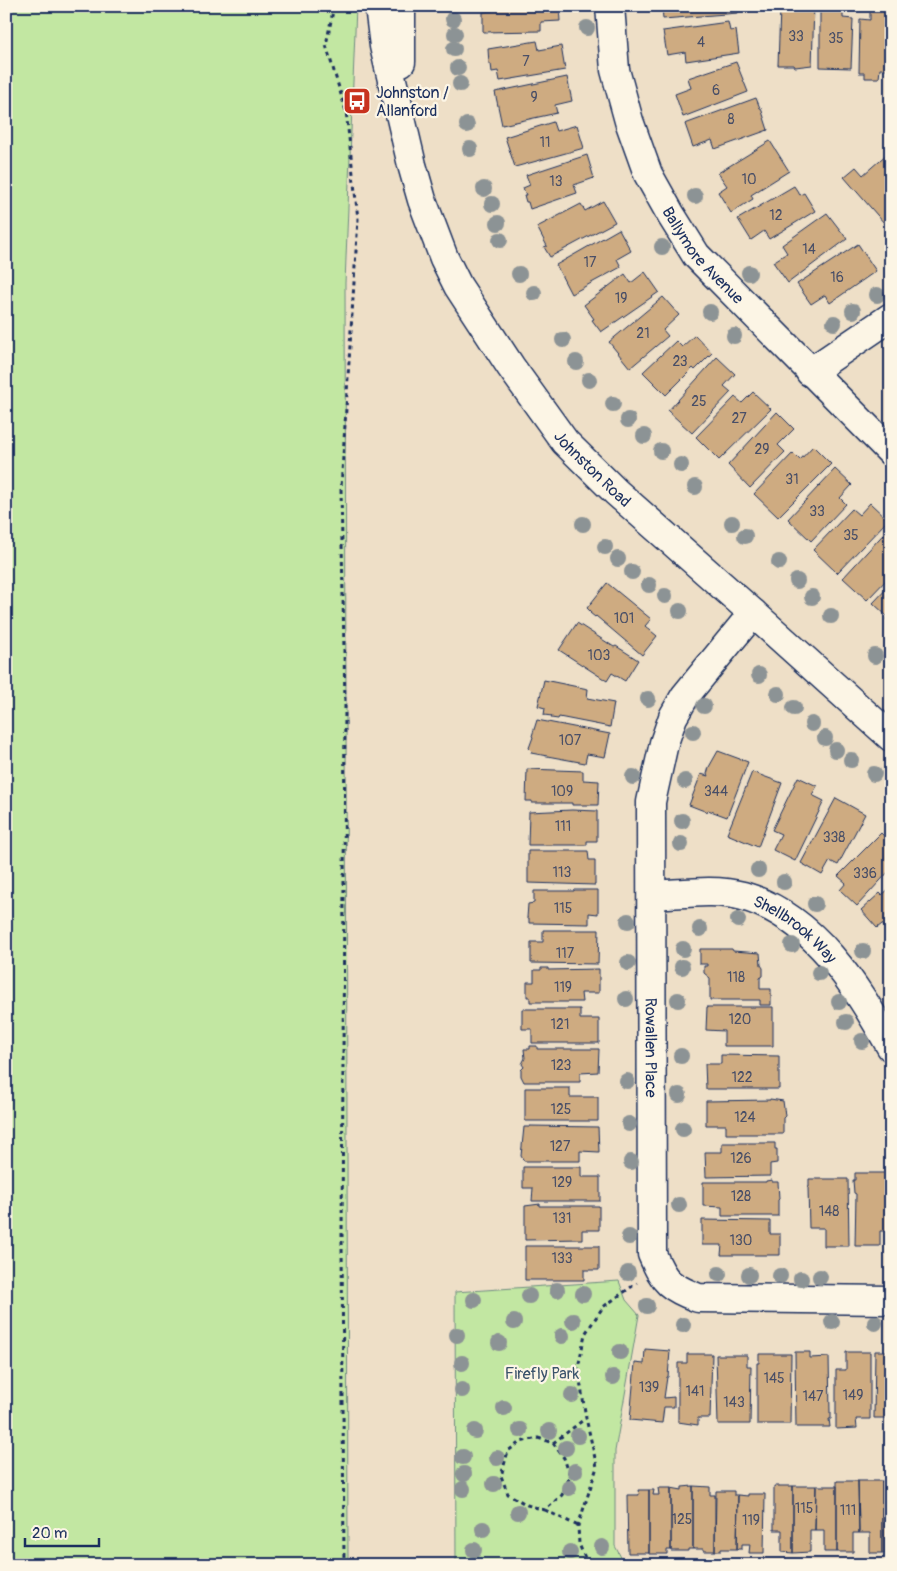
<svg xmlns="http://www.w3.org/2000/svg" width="897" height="1571" viewBox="0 0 897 1571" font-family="Pangolin,sans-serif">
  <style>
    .green { fill: #c2e7a2; stroke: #6e8b80 }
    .building { fill: #ceab81; stroke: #1b2f5e }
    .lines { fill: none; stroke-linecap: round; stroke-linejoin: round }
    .street-casing { stroke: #1b2f5e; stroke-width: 31 }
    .secondary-casing { stroke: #1b2f5e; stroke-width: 31 }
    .path { stroke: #1b2f5e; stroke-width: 3; stroke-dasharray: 4 4; stroke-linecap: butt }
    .street { stroke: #fcf5e5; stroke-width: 28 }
    .secondary { stroke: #fcf5e5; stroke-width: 28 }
    .tree { fill: #8c9395 }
    .labels { text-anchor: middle; stroke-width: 4.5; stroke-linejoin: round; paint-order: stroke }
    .number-label { font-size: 14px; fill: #484e67 }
    .poi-label { font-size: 16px; fill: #1b2f5e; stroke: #fcf5e5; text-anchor: start }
    .street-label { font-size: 16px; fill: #1b2f5e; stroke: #fcf5e5 }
    .park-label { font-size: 16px; fill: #3c546c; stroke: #fcf5e5 }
  </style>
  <rect width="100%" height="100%" fill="#eedfc7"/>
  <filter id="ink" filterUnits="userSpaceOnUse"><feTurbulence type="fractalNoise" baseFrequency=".02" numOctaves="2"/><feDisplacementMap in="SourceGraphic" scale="10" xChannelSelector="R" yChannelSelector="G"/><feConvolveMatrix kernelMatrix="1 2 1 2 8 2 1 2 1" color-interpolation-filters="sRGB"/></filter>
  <g filter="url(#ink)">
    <path class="green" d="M6,6H356L345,283L348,1565H6Z
      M619,1281L626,1300L639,1315L615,1451V1546L625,1565H456L455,1292Z"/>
    <path class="building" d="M492,6H559L560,21L541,22V31L483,32V12L492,11Z
      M662,6H738V13L663,19Z
      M789,6H814L812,65L795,67L794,65H778L780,8H789Z
      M820,6H843V18L853,19L851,68L820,67Z
      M870,6H891V69H880L879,78H865V73H859L860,19L870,20Z
      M728,22L730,31L736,30L739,53L686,61L685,52L667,55L663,31Z
      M537,41L539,50L561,46L565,70L500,81L498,71L492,72L491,64H489L488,49Z
      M736,62L748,92L683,117L675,94L691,88L688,78Z
      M567,77L572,101L555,105L557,113L502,125L495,92Z
      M756,98L760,108H761L768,130L715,149L712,140L693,147L685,124Z
      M553,122L556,131L577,125L584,148L515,167L505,137Z
      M770,141L789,171L751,195L753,199L731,213L718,192L727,186L718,173Z
      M888,153L891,156V231L844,177L856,167L863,175Z
      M587,155L594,178L574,185L577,193L530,209L528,202H526L524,195H526L523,188L530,185L526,175Z
      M794,186L800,195L804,193L815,211L769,239L764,231L751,240L738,219Z
      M603,201L615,222L550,257L544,247L547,246L537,227L581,204L585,211Z
      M827,213L847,239L788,283L773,262L787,253L782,245Z
      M619,229L631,251L617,259L621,267L571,294L556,265Z
      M858,244L876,271L830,303L825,295L811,304L797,284Z
      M645,272L659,292L601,332L592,320L594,319L584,305L625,274L631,283Z
      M663,297L679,315L663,330L668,336L630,368L609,342Z
      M695,335L712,353L695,370L693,368L666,395L643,372L676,341L682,347Z
      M717,357L735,374L724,386L731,392L692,433L668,411Z
      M753,392L771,409L719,460L696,437L735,397L742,403Z
      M777,412L794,429L778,445L785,452L750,488L728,465Z
      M813,446L831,464L778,517L754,494L793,453L800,460Z
      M835,469L852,485L840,498L846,504L811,541L788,519Z
      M870,503L888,520L837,573L813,550L852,509L859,515Z
      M891,526V575L867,600L843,578Z
      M607,583L651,619L645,626L657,636L642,655L596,616L595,617L590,613L591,612L587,608Z
      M891,584V624L886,619L888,617L873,603Z
      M577,623L614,647L616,646L638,660L625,681L612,673L607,681L559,650Z
      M544,680L588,689L587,698L614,703L610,727L559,717L558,719L551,718L552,716L544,715L545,708L538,706Z
      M537,720L610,734L605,757L587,754L585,763L531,753L532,751L529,748L533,737L532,736Z
      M718,751L748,762L727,817L708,810L707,812L689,805L701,774L708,776L707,774L709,767Z
      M527,769L583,771V780L599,781L598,805H572V803H532V801H526Z
      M752,772L782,783L758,847L727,834Z
      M798,777L817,786L812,795L824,801L795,861L773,850L781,834L772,830Z
      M836,798L865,814L838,865L830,861L822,875L801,863Z
      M572,810L597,811V841H587V845H528L529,812Z
      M881,833L891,843V869L857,906L840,890L846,883L838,876Z
      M528,851H588L589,860H595V885L528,883Z
      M891,887V930L888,932L882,924L877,928L861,910L880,893L882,895Z
      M574,890H598V914L589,913V924L529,923V918H527L528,904L534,903V891H574Z
      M543,930H599L598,964L531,963V942H543Z
      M700,949H732L733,951L760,953L761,965L763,968V976L760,978V989H771V1005H760V1000H710V978L704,973V966H707V964H700Z
      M541,968H548V970L599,969V993H581L582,1002H530V997H527V982H534V970H541Z
      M707,1007H773V1046H724V1031L706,1030Z
      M522,1009H580V1019H599V1043H532V1029H522Z
      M530,1046H537V1049H599L598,1072L580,1073V1082H524L521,1076V1070L524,1067L522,1064L525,1058L524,1049H530Z
      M721,1055L779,1056V1089H706L705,1064H721Z
      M525,1088H570V1097H598V1121H525Z
      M770,1099L783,1101L785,1116L783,1118V1134H726V1125H706V1101L770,1100Z
      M530,1126L598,1127L599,1152L580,1151V1161H524L521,1156L524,1127H530Z
      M722,1143H775V1149H777V1163L770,1164V1176L706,1177L705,1152H722Z
      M523,1167H581V1177H600V1201H532L533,1188H523Z
      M855,1173H891V1231H880V1246H855L856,1194L854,1193L853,1180H855Z
      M809,1179H848L849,1246H824V1228H809L808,1187H809Z
      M772,1180V1182H778L779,1199L778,1200V1216H722V1207L703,1206V1182H766V1181Z
      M540,1204V1206H599V1230H582V1239L525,1240V1206Z
      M702,1220L770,1221V1234H780V1255H721L722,1245H702Z
      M525,1246H599V1270H584V1280H525Z
      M645,1349L670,1351L668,1377H667L664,1398L674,1397V1407H664L662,1423L630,1420L635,1363L644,1364Z
      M875,1351H891V1427H888V1418H874Z
      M795,1352H810V1358L829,1357L830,1413H831V1419H829L830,1427H796Z
      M846,1352H870V1419H856L857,1428L836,1429V1370H846Z
      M687,1354H712L710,1418H698V1425L678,1422V1363H687Z
      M759,1354H791L790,1424H757V1363H759Z
      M716,1355H747V1366H751L750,1424H718Z
      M837,1481H858L859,1533H853V1552H837Z
      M858,1481H882V1553H870V1533H859Z
      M882,1481H891V1553H882Z
      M693,1486L710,1487V1495H715V1551H704V1549H693Z
      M693,1486V1549H688V1551H671V1488L682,1490V1487Z
      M774,1486H793V1553L782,1552V1530H774Z
      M793,1486H816L815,1530H810V1552L793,1553Z
      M816,1486H837V1552H824V1530H815Z
      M658,1488H671V1550H667V1554H649V1490H654L653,1495H659Z
      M638,1490H649V1553H628L627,1495H639Z
      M716,1491H734V1495H738L737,1549H721V1551H715Z
      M748,1494H765L764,1553H749L750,1544H742V1549H737L738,1495L748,1496Z"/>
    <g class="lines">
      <defs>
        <g id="street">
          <path id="s1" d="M610,6L615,70L629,121L648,174L671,215L696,255L891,452"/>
          <path d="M810,372L891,317"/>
          <path id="s2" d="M753,613L685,696L673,717L664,743L651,802L652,1254C665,1284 669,1286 698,1298L891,1300"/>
          <path id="s3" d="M652,895C681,894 714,888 743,896C815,917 856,986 891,1047"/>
        </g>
        <g id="secondary">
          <path id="s4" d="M379,6L384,46L412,165L422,200L444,258L458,286L511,367L565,442L616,492L753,613L891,737"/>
          <path d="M401,6V62"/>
        </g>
      </defs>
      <use href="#street" class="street-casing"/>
      <use href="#secondary" class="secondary-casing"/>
      <path class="path" d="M334,6L326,45L346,111L358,219L341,488L345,705L342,1239L344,1565
        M538,1438L553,1443L564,1458L570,1476L562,1495L545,1510L527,1505L508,1494L501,1476L508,1451L520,1442Z
        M553,1443L586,1418
        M545,1510L578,1526
        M588,1565L579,1544L578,1526L597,1467L586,1418L578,1368L585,1334L603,1307L637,1283"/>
      <use href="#street" class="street"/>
      <use href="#secondary" class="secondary"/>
    </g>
    <g class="tree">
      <circle cx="453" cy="19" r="8"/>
      <circle cx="587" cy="28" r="8"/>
      <circle cx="455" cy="34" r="8"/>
      <circle cx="454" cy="49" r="8"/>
      <circle cx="458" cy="68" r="8"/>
      <circle cx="460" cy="84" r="8"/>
      <circle cx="467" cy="125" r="8"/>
      <circle cx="470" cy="149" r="8"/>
      <circle cx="484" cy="189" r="8"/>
      <circle cx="695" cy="196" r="8"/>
      <circle cx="492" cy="204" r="8"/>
      <circle cx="498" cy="223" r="8"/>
      <circle cx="500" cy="240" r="8"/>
      <circle cx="662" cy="247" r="8"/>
      <circle cx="749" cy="273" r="8"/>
      <circle cx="519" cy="274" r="8"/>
      <circle cx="534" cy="293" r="8"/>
      <circle cx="877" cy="295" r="8"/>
      <circle cx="853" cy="311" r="8"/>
      <circle cx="710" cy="312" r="8"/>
      <circle cx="834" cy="323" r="8"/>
      <circle cx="734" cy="336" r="8"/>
      <circle cx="563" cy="340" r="8"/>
      <circle cx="576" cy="362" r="8"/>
      <circle cx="589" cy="380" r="8"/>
      <circle cx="613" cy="404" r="8"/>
      <circle cx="628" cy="420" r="8"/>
      <circle cx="644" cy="436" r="8"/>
      <circle cx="661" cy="451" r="8"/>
      <circle cx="681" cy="465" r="8"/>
      <circle cx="695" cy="487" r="8"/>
      <circle cx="732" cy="523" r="8"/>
      <circle cx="583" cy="524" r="8"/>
      <circle cx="745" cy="536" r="8"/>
      <circle cx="605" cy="547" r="8"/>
      <circle cx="618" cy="559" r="8"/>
      <circle cx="779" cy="562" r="8"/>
      <circle cx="632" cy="572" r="8"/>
      <circle cx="797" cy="581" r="8"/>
      <circle cx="649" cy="585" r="8"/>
      <circle cx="665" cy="596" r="8"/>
      <circle cx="812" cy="597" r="8"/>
      <circle cx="680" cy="611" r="8"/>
      <circle cx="831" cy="616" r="8"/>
      <circle cx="875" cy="656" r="8"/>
      <circle cx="759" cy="675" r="8"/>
      <circle cx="778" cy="694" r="8"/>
      <circle cx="648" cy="699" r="8"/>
      <circle cx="704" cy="706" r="8"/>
      <circle cx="794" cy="708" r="8"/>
      <circle cx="812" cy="724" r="8"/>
      <circle cx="693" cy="732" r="8"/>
      <circle cx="825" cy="738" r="8"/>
      <circle cx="836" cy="750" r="8"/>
      <circle cx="851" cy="760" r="8"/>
      <circle cx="874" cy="774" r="8"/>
      <circle cx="633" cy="777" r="8"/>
      <circle cx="685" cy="781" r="8"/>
      <circle cx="682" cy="821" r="8"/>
      <circle cx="681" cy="844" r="8"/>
      <circle cx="758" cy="870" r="8"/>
      <circle cx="784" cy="882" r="8"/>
      <circle cx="815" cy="904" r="8"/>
      <circle cx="738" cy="920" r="8"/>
      <circle cx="628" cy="921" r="8"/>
      <circle cx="700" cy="929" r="8"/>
      <circle cx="792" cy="945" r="8"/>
      <circle cx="683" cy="949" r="8"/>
      <circle cx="863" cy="951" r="8"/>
      <circle cx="628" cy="963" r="8"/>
      <circle cx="682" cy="967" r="8"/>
      <circle cx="819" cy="973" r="8"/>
      <circle cx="626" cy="999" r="8"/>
      <circle cx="678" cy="1000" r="8"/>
      <circle cx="839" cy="1002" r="8"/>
      <circle cx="846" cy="1022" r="8"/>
      <circle cx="862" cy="1041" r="8"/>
      <circle cx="681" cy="1056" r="8"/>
      <circle cx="627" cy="1081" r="8"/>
      <circle cx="679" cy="1095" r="8"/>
      <circle cx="629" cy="1124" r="8"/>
      <circle cx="683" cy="1129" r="8"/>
      <circle cx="631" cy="1162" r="8"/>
      <circle cx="679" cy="1205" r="8"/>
      <circle cx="629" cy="1237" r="8"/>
      <circle cx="628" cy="1273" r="8"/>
      <circle cx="719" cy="1274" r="8"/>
      <circle cx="749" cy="1275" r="8"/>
      <circle cx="780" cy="1276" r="8"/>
      <circle cx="820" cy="1277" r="8"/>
      <circle cx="801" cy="1279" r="8"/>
      <circle cx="557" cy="1290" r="8"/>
      <circle cx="583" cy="1294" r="8"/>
      <circle cx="529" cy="1296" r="8"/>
      <circle cx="474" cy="1300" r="8"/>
      <circle cx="647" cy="1306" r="8"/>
      <circle cx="573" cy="1321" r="8"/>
      <circle cx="514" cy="1322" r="8"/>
      <circle cx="832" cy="1322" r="8"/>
      <circle cx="875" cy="1323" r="8"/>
      <circle cx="683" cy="1325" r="8"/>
      <circle cx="457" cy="1335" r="8"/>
      <circle cx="562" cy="1336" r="8"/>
      <circle cx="499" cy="1343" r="8"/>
      <circle cx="620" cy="1352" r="8"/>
      <circle cx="462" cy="1363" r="8"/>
      <circle cx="613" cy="1377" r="8"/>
      <circle cx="462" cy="1390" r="8"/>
      <circle cx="572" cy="1395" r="8"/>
      <circle cx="504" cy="1408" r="8"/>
      <circle cx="520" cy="1430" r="8"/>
      <circle cx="475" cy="1431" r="8"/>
      <circle cx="549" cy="1431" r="8"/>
      <circle cx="578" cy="1436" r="8"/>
      <circle cx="566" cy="1448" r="8"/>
      <circle cx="463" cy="1457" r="8"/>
      <circle cx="497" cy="1458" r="8"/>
      <circle cx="575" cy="1471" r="8"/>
      <circle cx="464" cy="1474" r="8"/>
      <circle cx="494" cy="1484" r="8"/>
      <circle cx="569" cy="1488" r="8"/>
      <circle cx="463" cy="1489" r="8"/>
      <circle cx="518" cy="1512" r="8"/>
      <circle cx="483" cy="1529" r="8"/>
      <circle cx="602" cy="1547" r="8"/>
      <circle cx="474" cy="1550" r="8"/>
      <circle cx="570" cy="1552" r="8"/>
    </g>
  </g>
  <defs>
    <symbol id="bus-square" viewBox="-11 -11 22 22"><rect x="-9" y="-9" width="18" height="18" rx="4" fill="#c8321e" stroke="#fcf5e5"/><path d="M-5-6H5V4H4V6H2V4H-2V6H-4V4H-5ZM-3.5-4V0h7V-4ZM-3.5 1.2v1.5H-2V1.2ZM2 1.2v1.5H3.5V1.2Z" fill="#fff"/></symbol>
  </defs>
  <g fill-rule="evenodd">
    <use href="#bus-square" x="341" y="85" width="32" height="32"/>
  </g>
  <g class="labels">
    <g class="number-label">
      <text x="796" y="41">33</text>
      <text x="836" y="43">35</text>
      <text x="701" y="47">4</text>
      <text x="526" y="66">7</text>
      <text x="716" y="95">6</text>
      <text x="534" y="102">9</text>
      <text x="731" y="124">8</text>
      <text x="545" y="147">11</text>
      <text x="749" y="184">10</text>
      <text x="556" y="186">13</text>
      <text x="776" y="220">12</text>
      <text x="809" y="254">14</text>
      <text x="590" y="267">17</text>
      <text x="837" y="282">16</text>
      <text x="621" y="303">19</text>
      <text x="643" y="338">21</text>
      <text x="680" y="366">23</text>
      <text x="699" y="406">25</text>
      <text x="739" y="423">27</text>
      <text x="762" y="454">29</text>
      <text x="792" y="484">31</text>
      <text x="817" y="516">33</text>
      <text x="851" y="540">35</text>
      <text x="624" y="623">101</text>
      <text x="599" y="660">103</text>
      <text x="570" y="745">107</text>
      <text x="562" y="796">109</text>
      <text x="716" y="796">344</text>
      <text x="563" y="831">111</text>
      <text x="834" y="842">338</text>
      <text x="562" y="877">113</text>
      <text x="865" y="878">336</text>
      <text x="563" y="913">115</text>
      <text x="565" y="958">117</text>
      <text x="736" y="982">118</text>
      <text x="563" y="992">119</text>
      <text x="740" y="1024">120</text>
      <text x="560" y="1029">121</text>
      <text x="561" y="1070">123</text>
      <text x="742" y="1082">122</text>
      <text x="561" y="1114">125</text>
      <text x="745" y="1122">124</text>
      <text x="560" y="1151">127</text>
      <text x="741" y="1163">126</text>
      <text x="562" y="1187">129</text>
      <text x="741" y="1201">128</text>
      <text x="829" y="1216">148</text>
      <text x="562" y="1223">131</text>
      <text x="741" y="1245">130</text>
      <text x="562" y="1263">133</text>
      <text x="774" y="1383">145</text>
      <text x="649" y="1392">139</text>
      <text x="695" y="1396">141</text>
      <text x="853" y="1400">149</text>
      <text x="813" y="1401">147</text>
      <text x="734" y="1407">143</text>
      <text x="804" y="1513">115</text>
      <text x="848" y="1515">111</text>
      <text x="682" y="1524">125</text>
      <text x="751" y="1525">119</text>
    </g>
    <g class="poi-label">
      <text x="376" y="98">Johnston /<tspan x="376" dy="18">Allanford</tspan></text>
    </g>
    <g class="street-label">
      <text dy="6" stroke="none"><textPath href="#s1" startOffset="272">Ballymore Avenue</textPath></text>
      <text dy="6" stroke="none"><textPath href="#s4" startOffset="520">Johnston Road</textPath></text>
      <text dy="6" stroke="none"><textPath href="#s3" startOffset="154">Shellbrook Way</textPath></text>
      <text dy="6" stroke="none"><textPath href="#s2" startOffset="465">Rowallen Place</textPath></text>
    </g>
    <g class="park-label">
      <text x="542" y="1379">Firefly Park</text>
    </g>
  </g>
  <rect width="897" height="1571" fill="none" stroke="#fcf5e5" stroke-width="25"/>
  <rect x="12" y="12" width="872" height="1546" fill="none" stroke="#1b2f5e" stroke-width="2" filter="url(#ink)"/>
  <path d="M25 1538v8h74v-8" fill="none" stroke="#1b2f5e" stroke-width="2.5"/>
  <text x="32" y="1538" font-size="15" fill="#1b2f5e" stroke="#fcf5e5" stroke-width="4" paint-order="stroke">20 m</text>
</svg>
